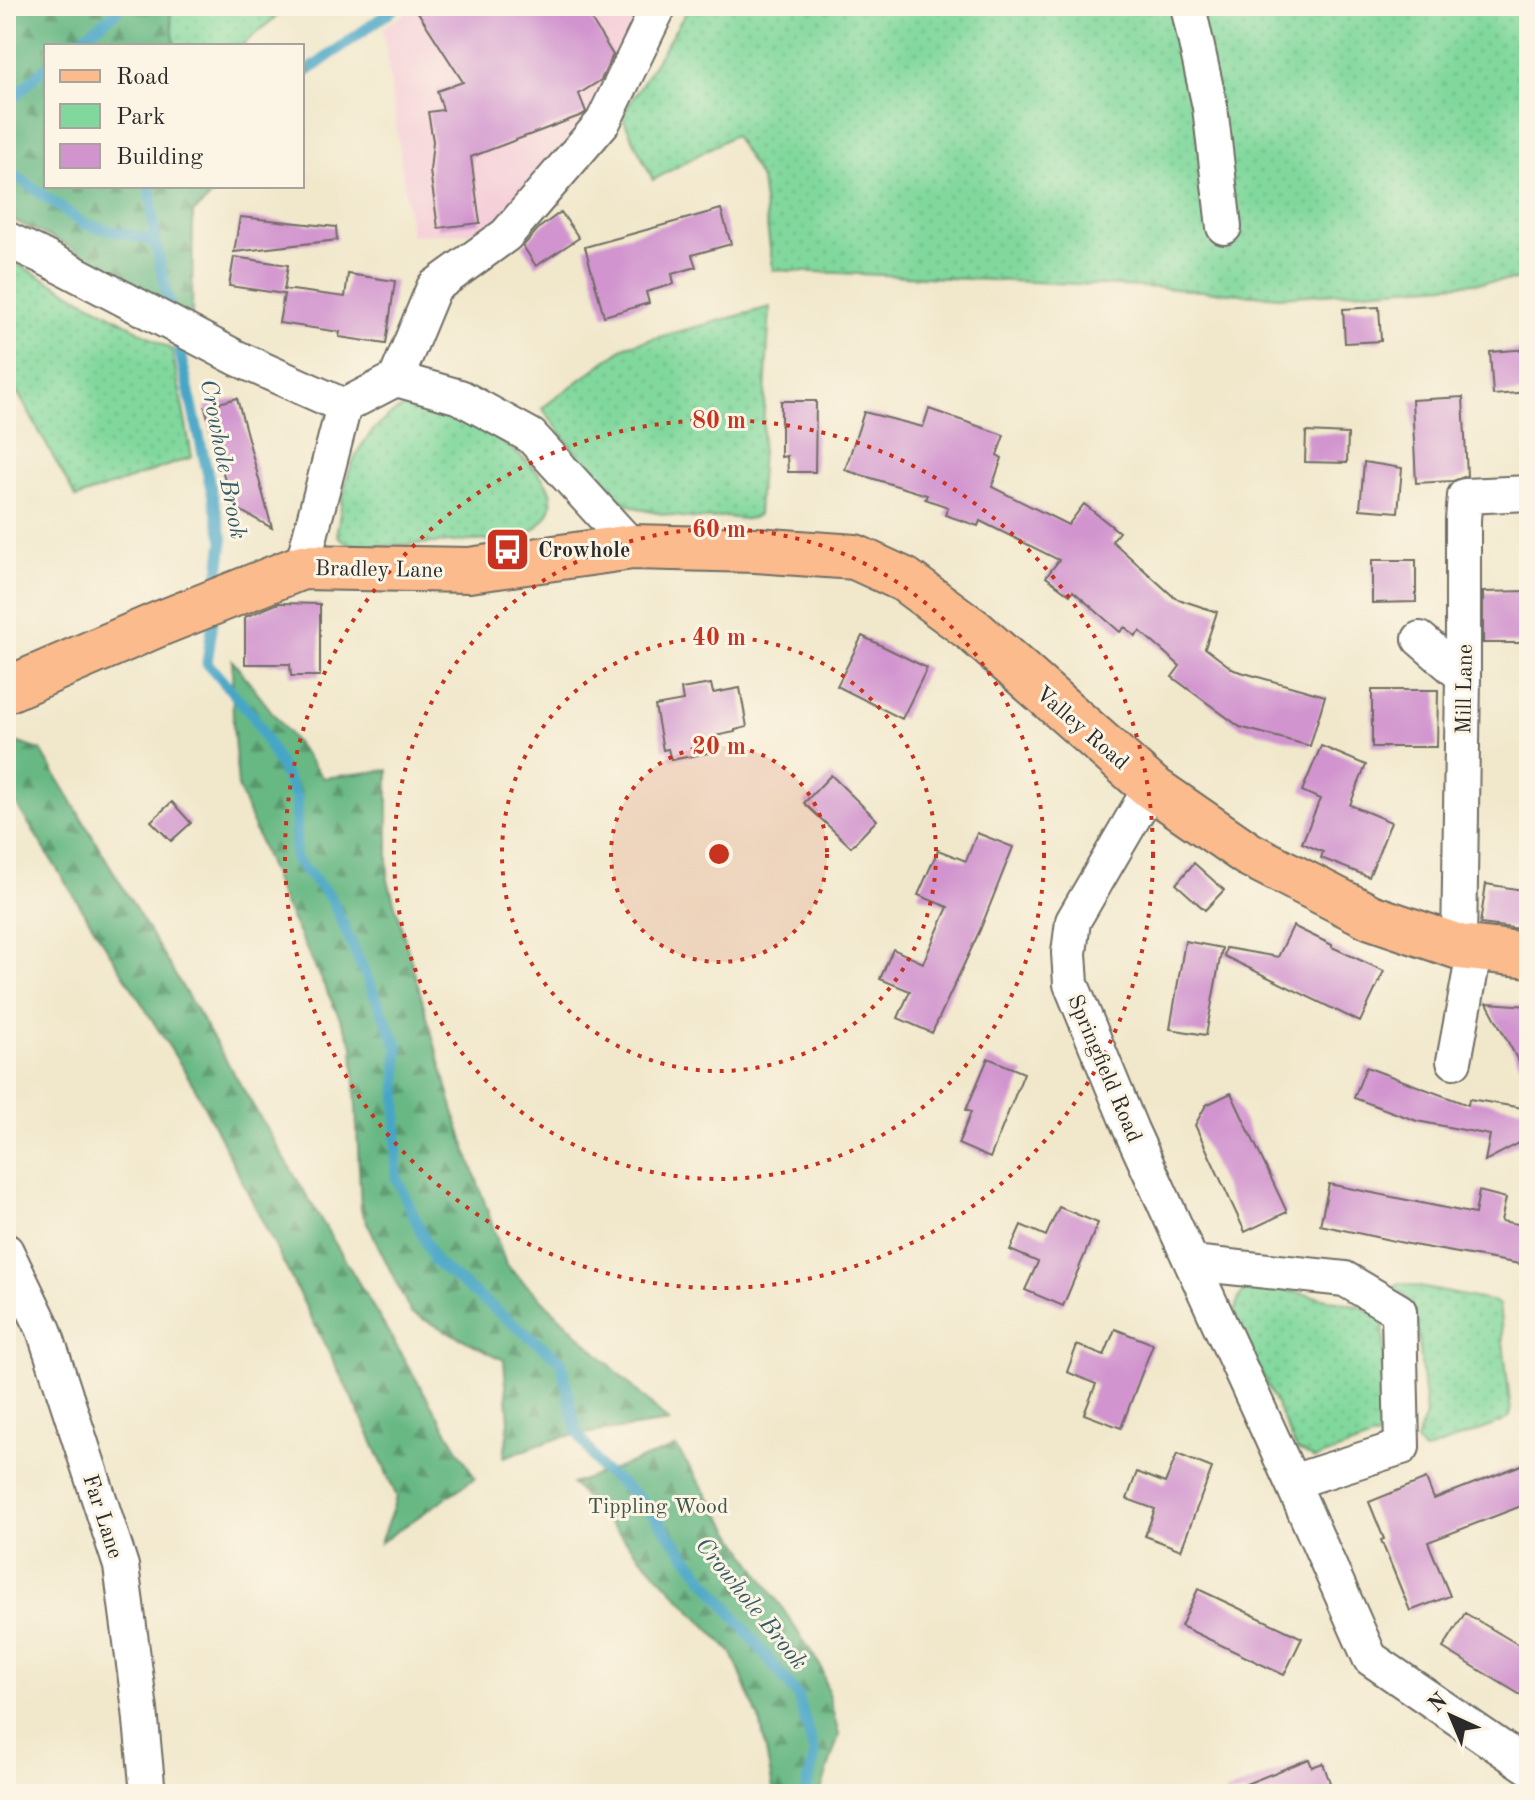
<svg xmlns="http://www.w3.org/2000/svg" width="1535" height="1800" viewBox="0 0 1535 1800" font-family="'Old Standard TT',serif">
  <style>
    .built { fill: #f5cfd9 }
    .green { fill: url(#green-dots); stroke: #568264; stroke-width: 2 }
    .forest { fill: url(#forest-firs); stroke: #4a7258; stroke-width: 2 }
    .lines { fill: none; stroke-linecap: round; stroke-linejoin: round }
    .stream { stroke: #47a6c6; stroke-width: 11 }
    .building { fill: #d194cf }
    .minor-casing { stroke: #706d63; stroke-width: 38 }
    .major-casing { stroke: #706d63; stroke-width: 48 }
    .minor { stroke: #fff; stroke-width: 34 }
    .major { stroke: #fbbb8c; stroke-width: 44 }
    .ring { fill: none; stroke: #c8321e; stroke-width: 4; stroke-dasharray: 4 8 }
    .labels { text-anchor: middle; stroke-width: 6; stroke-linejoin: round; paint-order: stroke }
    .poi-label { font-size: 22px; font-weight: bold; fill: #2b2b2b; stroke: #fcf5e5; text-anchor: start }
    .street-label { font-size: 22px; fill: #2b2b2b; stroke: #fcf5e5 }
    .park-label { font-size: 22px; fill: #405648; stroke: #fcf5e5 }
    .water-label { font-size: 24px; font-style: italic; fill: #365c69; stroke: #fcf5e5 }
    .centre { fill: #c8321e; stroke: #fcf5e5; stroke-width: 4 }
    .ring-label { font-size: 24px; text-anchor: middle; font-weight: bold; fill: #c8321e; stroke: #fcf5e5; stroke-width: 6; stroke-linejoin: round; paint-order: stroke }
  </style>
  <defs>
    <pattern id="green-dots" width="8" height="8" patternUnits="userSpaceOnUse" patternTransform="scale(2)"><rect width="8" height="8" fill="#81d89d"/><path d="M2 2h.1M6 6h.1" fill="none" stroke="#70ba87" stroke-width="1.8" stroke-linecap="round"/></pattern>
    <pattern id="forest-firs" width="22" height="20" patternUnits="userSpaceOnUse" patternTransform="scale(2)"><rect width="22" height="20" fill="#68b884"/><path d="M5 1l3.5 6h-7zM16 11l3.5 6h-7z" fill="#56966c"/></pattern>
  </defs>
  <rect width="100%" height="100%" fill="#fcf5e5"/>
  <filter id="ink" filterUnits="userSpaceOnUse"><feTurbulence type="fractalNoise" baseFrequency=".0125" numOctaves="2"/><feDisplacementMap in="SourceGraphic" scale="16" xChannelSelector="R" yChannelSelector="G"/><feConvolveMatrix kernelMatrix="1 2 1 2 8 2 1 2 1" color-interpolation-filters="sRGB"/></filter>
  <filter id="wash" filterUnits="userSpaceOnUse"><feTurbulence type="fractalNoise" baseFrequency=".006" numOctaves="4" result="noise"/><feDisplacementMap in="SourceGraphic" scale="32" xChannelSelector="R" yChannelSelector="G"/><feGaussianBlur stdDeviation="1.8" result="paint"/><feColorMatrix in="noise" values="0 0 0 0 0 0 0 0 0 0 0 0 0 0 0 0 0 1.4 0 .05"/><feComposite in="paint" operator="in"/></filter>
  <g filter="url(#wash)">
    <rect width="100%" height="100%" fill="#f1e8cc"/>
    <path class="built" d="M416,6H645L598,116L523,199L483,232L411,235L383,28Z"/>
    <path class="green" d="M169,6H289L241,46H175Z
      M690,6H1529V279L1280,297L1164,288L773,270L761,180L734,135L653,180L622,116Z
      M6,258L124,322L172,350L192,457L76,498L18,393L6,400Z
      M770,307L758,515C747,523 736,517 723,517C718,517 714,519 710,519C693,520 645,512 630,505C599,490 564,436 542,408L626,346Z
      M407,406C420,406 432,408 444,412C475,424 575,476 546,517C536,531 526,536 510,539L376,546L348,544L338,536L337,530C341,512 342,492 348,475C357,446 379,417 407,406Z
      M1399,1283L1495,1302L1499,1305L1511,1413L1509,1417L1502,1422L1425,1451L1420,1447L1416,1441L1426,1415L1418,1329L1415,1312L1407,1299L1394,1286Z
      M1257,1284L1360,1306L1383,1321L1388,1430L1383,1435L1315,1459L1297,1450L1234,1314C1238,1299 1241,1288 1257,1284Z"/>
    <path class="forest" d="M6,6H169L175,46H46V186H223L193,213L192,320L63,243L6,217Z
      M232,660L323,778L388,770V880L457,1122L506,1265L669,1422L562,1437L504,1457L509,1421L504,1360L411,1313L361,1210L353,1045L281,897L238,786L233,726Z
      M6,739L41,750L475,1478L380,1543L397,1497L364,1422L194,1086L6,788Z
      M676,1447L821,1667L839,1735L820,1794H774L761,1724L732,1653L572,1484Z"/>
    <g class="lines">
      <path class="stream" d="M72,46L115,13L119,6
        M302,75L395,8
        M6,105L46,67
        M6,169L84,224L155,241L171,314
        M150,186L155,241
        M176,335L223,541L217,588
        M214,613L207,663L254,717L297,798L295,859L331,898L398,1047L396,1177L435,1262L561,1361L576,1430L601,1469L640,1498L798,1696L815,1755L805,1794"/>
    </g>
    <g id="blocks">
      <path class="building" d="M414,6H583L613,55L601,80L579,94L586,112L582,115L471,157L480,223L438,228L430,171L433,141L428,112L443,110L437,91L463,82Z
        M721,209L731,244L692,255L696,267L672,274L674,284L646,292L649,303L604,316L585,247Z
        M561,212L579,238L536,266L523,246L539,228Z
        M240,217L336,227L337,240L234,252Z
        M234,257L288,265L284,291V289L345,297L348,274L395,281L386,344L339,337L340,332L279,323L284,294L229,286Z
        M1379,307L1381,341L1345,343L1343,309Z
        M1529,349V392L1493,395L1490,352Z
        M1463,397L1467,476L1453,481L1416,483L1412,400Z
        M237,398L272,528L232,506L205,407Z
        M781,401H816L815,472H788L787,456L781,457Z
        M929,409L1004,435L997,455L1002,458L992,487L1068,525L1084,504L1119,532L1112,541L1175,598L1217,612L1205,648L1234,670L1325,696L1310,746L1240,727L1172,677L1180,666L1140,631L1135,636L1125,627L1120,632L1073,591L1070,595L1046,577L1059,560L980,521L978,526L945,515L948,507L925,499L927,495L845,470L864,412L923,427Z
        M1306,432L1348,434L1347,463L1305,462Z
        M1364,462L1402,468L1398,512L1360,509Z
        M1372,560H1416V602L1372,603Z
        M1529,591V643H1483V592Z
        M279,603L320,604V676H291L290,664H245V617Z
        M862,636L927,668L902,719L837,686Z
        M711,684L713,693L740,688L747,727L735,730V732L715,736L718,751L671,760L668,749L663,750L655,706L683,701L681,689Z
        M1372,690H1438L1437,747H1372Z
        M1321,746L1366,765L1350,805L1391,822L1369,877L1321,858L1323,852L1302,843L1320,799L1302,791Z
        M831,775L877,820L851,847L804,803Z
        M172,802L191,823L171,841L151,821Z
        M977,833L1013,847L980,930L932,1033L898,1018L910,991L880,979L893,949L923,963L948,907L918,895L938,850L966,861Z
        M1194,863L1224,890L1205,910L1176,884Z
        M1486,884L1529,891V930L1480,924Z
        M1293,926L1332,945V947L1384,971L1360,1022L1224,956L1226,948L1278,957Z
        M1185,941L1222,948L1206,1035L1170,1029Z
        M1487,1003L1529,1006V1081Z
        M988,1058L1024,1073L990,1158L958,1144L971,1112L966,1110Z
        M1366,1067L1468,1105L1469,1099L1529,1109V1138L1485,1161L1490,1135L1417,1121L1354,1098Z
        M1231,1093L1287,1212L1245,1232L1195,1125L1206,1105Z
        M1329,1184L1475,1214L1479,1191L1506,1198L1501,1221L1529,1226V1248L1526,1265L1413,1245L1320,1225Z
        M1059,1207L1098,1223L1063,1306L1025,1290L1038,1262L1010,1250L1021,1225L1046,1236Z
        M1115,1329L1153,1344L1121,1428L1084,1414L1096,1384L1067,1372L1077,1345L1104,1356Z
        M1177,1454L1212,1468L1181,1550L1145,1536L1155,1509L1127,1499L1137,1472L1165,1483Z
        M1529,1462V1503L1428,1542L1450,1596L1410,1611L1381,1540L1384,1539L1369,1502L1426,1479L1434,1499Z
        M1198,1589L1302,1638L1284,1675L1181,1626Z
        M1465,1613L1529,1651V1700L1443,1648Z
        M1309,1759L1312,1767L1323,1763L1334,1794H1226V1792Z"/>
    </g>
  </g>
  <g filter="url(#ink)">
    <use href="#blocks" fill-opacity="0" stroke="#706d63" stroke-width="2"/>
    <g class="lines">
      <defs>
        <path id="minor" d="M1188,6L1210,107L1224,227
          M6,239L40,255L237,358L344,406L396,379L460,397L531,436L632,547
          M396,379L434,287L506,235L603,122L659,6
          M302,567L344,406
          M1420,639L1463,676
          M1151,787L1073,921L1069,953L1071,984L1131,1130L1292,1482L1370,1658L1529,1767
          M1459,947L1463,676V520L1465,496L1529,493
          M1454,1061L1475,948
          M6,1251L44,1330L121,1566L140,1710L148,1794
          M1192,1263L1345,1279L1399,1311L1402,1447L1292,1482"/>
        <path id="major" d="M6,690L159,624L302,567L469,570L632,547L756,550L855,557L905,580L974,631L1151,787L1248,854L1371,917L1459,947L1529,955"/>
      </defs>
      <use href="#minor" class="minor-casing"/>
      <use href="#major" class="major-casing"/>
      <use href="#minor" class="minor"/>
      <use href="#major" class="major"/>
    </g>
  </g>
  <circle cx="719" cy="854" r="108" fill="#c8321e" fill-opacity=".12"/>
  <g class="ring">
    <circle cx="719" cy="854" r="108"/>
    <circle cx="719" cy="854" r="217"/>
    <circle cx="719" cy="854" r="325"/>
    <circle cx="719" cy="854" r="434"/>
  </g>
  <defs>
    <symbol id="bus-square" viewBox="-11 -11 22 22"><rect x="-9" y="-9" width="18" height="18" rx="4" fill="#c8321e" stroke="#fcf5e5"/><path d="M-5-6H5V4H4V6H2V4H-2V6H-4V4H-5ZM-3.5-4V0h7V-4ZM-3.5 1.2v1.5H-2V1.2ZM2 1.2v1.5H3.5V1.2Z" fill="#fff"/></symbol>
  </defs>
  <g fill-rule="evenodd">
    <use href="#bus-square" x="482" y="524" width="51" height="51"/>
  </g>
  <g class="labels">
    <g class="poi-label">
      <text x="538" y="557">Crowhole</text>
    </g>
    <g class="street-label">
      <text transform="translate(379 568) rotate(1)" y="8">Bradley Lane</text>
      <text transform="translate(1463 689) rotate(-89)" y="8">Mill Lane</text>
      <text transform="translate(1083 727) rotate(41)" y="8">Valley Road</text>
      <text transform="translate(1106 1068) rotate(67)" y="8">Springfield Road</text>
      <text transform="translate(104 1516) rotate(72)" y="8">Far Lane</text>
    </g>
    <g class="park-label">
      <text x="658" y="1513">Tippling Wood</text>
    </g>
    <g class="water-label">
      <text transform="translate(224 459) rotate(79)" y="8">Crowhole Brook</text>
      <text transform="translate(752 1603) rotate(51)" y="8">Crowhole Brook</text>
    </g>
  </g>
  <circle cx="719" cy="854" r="12" class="centre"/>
  <g class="ring-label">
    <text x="719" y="428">80 m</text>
    <text x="719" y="537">60 m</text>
    <text x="719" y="645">40 m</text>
    <text x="719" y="754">20 m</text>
  </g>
  <rect width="1535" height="1800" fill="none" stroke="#fcf5e5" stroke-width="32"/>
  <rect x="44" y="44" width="260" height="144" fill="#fcf5e5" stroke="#a8a49b" stroke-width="2"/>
  <rect x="60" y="70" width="40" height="12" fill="#fbbb8c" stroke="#a8a49b" stroke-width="2"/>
  <text x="116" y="84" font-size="24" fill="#2b2b2b">Road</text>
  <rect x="60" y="104" width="40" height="24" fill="#81d89d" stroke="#a8a49b" stroke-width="2"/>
  <text x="116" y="124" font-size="24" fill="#2b2b2b">Park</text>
  <rect x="60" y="144" width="40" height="24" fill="#d194cf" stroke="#a8a49b" stroke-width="2"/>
  <text x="116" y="164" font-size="24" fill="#2b2b2b">Building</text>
  <g transform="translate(1451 1716) rotate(316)" stroke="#fcf5e5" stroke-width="6" paint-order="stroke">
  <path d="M0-6L14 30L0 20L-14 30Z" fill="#2b2b2b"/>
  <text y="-12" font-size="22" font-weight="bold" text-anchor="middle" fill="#2b2b2b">N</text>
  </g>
</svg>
